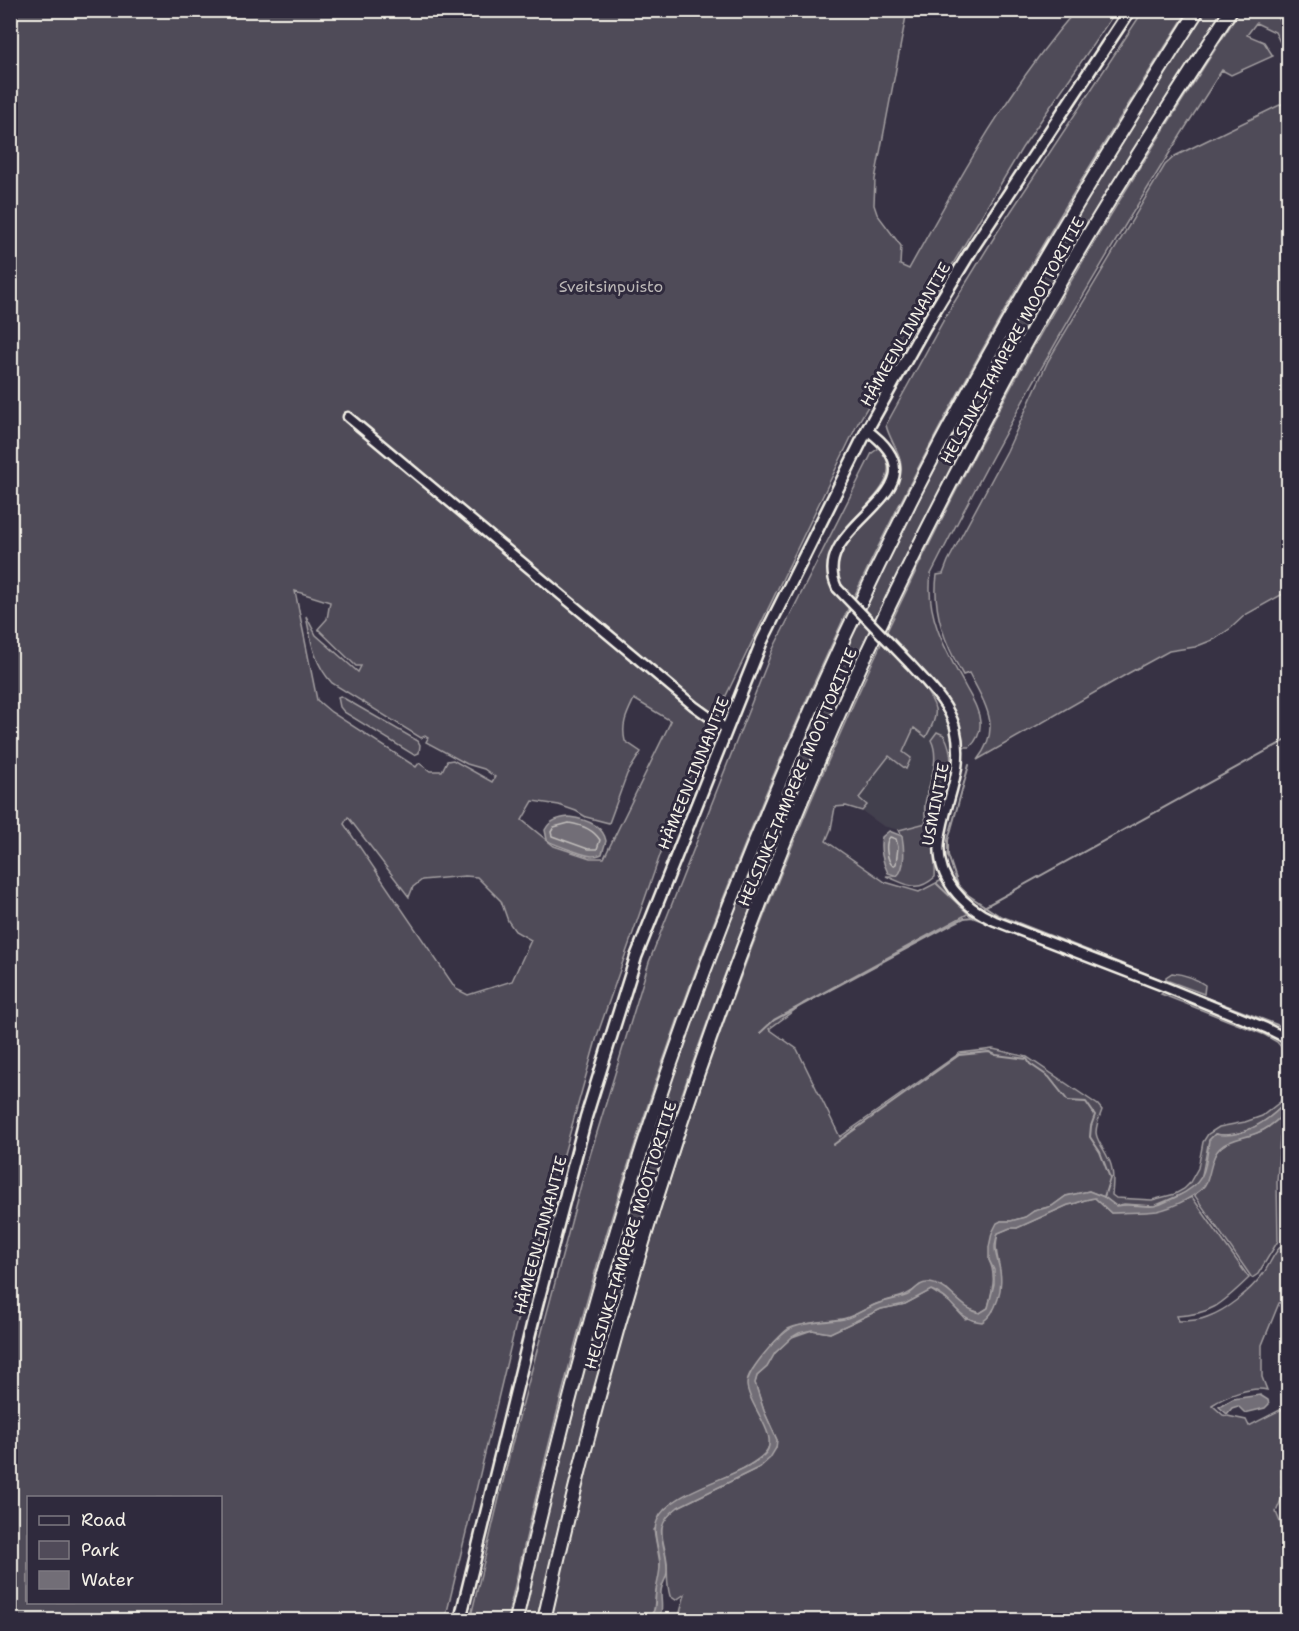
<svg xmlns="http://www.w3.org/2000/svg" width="1299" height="1631" viewBox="0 0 1299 1631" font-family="'Shantell Sans',sans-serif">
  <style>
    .built { fill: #433f4e }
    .green { fill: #504b59; stroke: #a29ea0; stroke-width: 1.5; fill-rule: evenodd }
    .water { fill: #726e77; stroke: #a6a2a4; stroke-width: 1.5 }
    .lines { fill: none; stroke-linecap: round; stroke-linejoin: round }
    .shore { stroke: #c0bdbb; stroke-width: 1.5 }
    .stream { stroke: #a6a2a4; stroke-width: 2 }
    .minor-casing { stroke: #f4f1e8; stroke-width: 13 }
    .major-casing { stroke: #f4f1e8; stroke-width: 15 }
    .highway-casing { stroke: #f4f1e8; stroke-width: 16 }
    .minor { stroke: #2f2a3d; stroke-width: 8 }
    .major { stroke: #2f2a3d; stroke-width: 10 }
    .highway { stroke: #2f2a3d; stroke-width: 12 }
    .minor-bridge-casing { stroke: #f4f1e8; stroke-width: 13; stroke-linecap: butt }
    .minor-bridge { stroke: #2f2a3d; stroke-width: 8 }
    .labels { text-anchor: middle; stroke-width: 6; stroke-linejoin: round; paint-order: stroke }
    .park-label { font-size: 16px; fill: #bbb7b6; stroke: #2f2a3d }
    .street-label { font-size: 16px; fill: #f4f1e8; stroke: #2f2a3d }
  </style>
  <rect width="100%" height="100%" fill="#373244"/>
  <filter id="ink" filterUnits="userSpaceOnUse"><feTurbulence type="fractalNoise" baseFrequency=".0167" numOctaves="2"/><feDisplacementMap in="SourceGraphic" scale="12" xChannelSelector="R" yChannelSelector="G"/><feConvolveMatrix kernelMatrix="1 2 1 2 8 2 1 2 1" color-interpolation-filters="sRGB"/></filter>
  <g filter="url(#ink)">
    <path class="built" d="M928,694L949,725L955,762L943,813L926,851L899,830L883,826L862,811L846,806Z"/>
    <path class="green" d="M11,11H907L875,179L874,205L877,214L901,246L900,265L909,269C959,179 1008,89 1075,11H1116L1022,148L858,423L720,708L680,798L598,1033L515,1328L445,1620H11ZM295,591L330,602L327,619L318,629L356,666H361L358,672L316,635L306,616C311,641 314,664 332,683L421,738L425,736L428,738L426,742L467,764L484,769L495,777L492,782L453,760L447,761L442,771H430L419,763L416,767L331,712L317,700ZM634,699L671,721L604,858H590L554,846L522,820L533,801L559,805L576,811L586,817L609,823L627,774L641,752L625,741C621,724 627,714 634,699ZM348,817L409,897L413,887L422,880L465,876L477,877L501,901L508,921L515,931L531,940L512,981L468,995L456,989L344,824ZM28,1498H220V1602H28Z
      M1143,11H1188C1063,204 946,401 848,609C750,817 667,1032 601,1252C565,1374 535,1497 507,1620H470L512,1444L581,1185L649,962L772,651L872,453L879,448C922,495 800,526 834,591L840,585C839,579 836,573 836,567C835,530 898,511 901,469C902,453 889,440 886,425L947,314L998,231Z
      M1205,11H1223C1114,179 1010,350 920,530C828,714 746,905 680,1100C623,1271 577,1445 537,1620H521C562,1443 608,1265 667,1092C798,709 982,348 1205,11Z
      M1240,11H1275L1283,27L1286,41L1282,46L1275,32L1256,23L1247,35L1264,42L1273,56L1231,75L1222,70C1117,233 1019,400 931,574C925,614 945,649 964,684C970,696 979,708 980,722C981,732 976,741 970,747H965L962,745L951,708L892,641L888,648C900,660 933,693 935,709C937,718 930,729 926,737L914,728L903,752L911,758L906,769L889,756L868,783L869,785L859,798L867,805L862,811L846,806L835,807L831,829L826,841L885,882L919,892L942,880L958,900L971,912L804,1003L769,1029L797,1049L840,1137L960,1053L993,1049L1027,1057L1098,1105L1102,1110C1090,1141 1098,1135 1110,1162C1114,1172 1113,1184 1112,1195L1116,1198L1152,1200L1175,1194L1184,1189L1189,1184L1198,1168L1203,1142L1208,1134L1219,1127L1245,1122L1262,1116L1280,1102L1288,1088V1100C1271,1119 1243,1140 1215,1134L1209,1140L1201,1180L1192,1190L1154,1206L1124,1204L1116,1206L1104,1197L1089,1191L1066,1196L1052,1206L1034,1211L1026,1217L1011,1221H1001L989,1260C997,1277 992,1290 988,1308L980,1313L964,1307L947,1290L920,1285C906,1298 897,1297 879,1303C867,1307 855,1317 842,1319C829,1321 799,1323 788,1329C782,1333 768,1349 763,1356C758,1362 750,1371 748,1378C743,1401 775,1426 769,1446C764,1467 695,1486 676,1501C668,1508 661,1521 654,1530L660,1563V1578L656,1590L654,1611L646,1620H551C643,1196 795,786 1002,404C1074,269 1157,139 1240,11Z
      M1288,101V593L1281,595L1245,615L1231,628L1215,639L1195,647L1169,651L1127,674L977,760C1003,728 985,704 969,673L963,675C945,644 932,611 937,575L943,574L948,561L1007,451L1048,361L1165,165L1175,156Z
      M340,696L418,741L420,745L419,753L414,755L344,712L340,707L338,697Z
      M937,732L944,735C962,767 940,801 935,835C933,849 936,862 935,877C916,894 907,884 886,876H894L902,836L899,830L926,823C925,817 924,811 925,804C928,784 941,760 931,740Z
      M1172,973C1183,974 1195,978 1205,985L1204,994L1166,980V977Z
      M1165,991L1273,1034L1288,1043V1055L1277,1042L1265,1035L1161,994Z
      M1288,1109V1118L1280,1137L1277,1182L1278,1241L1258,1274L1252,1278L1195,1196L1196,1193C1212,1181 1207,1160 1220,1148C1229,1138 1246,1137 1259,1132C1270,1128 1280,1118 1288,1109Z
      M1192,1197L1249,1278C1223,1302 1214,1314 1177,1316L1179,1321C1188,1321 1198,1321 1207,1317C1227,1310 1250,1291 1263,1274C1271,1263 1275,1248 1288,1241V1299L1279,1303L1262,1345V1377L1267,1390C1251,1386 1226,1396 1212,1405L1223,1415L1246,1420L1249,1426L1280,1410L1288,1409V1465L1281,1487L1284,1493L1276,1512L1288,1542V1620H678L685,1594L676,1600L670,1596C666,1582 668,1575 667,1562C664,1536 652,1526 678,1507L760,1467L777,1440L764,1411L755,1383L757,1376L767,1367L775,1353L792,1337L812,1330L830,1333L881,1309L905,1304L931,1290L950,1302L965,1319L993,1311C996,1300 1001,1288 1000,1277C1000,1258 993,1254 998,1233L1010,1228H1017L1068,1205C1077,1204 1084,1199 1095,1198L1111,1213L1154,1211Z"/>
    <path class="water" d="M569,817C584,819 603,825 606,841L602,854C597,856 598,856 592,856C586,856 552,844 547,840L545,830C550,820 559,818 569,817Z
      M889,831L902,836C904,847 906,868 897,876L888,873C883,863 879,848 882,837Z
      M1288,1100V1109C1280,1118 1270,1127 1259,1132C1247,1138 1232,1138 1221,1147C1212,1154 1211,1170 1207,1181C1202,1195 1171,1208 1157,1211C1142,1213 1126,1212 1111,1213L1095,1198C1084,1199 1077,1204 1068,1205L1017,1228H1010L998,1233C997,1237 995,1243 995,1247C995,1255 999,1263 1000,1271C1003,1288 997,1313 982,1322C956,1320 954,1298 931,1290L905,1304L881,1309L830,1333L812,1330L799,1333L792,1337L775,1353L767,1367L757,1376L755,1383L764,1411L777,1440L776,1448L770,1458L760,1467L678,1507C648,1530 668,1542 667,1571C667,1580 660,1585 661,1594C661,1604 664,1611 657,1620H646C649,1617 653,1614 654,1610C656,1605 655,1598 656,1592C657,1581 661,1572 660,1561C659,1548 652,1533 657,1521C668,1490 740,1478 764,1455C782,1437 748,1406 747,1385C747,1370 775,1340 787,1331C798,1322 830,1322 844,1319C856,1316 866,1308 877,1304C887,1300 898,1299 908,1295C914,1291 919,1283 926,1283C949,1282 959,1309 980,1313L988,1308L994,1284V1270L989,1260V1247L992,1233L997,1223L1001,1221H1011L1025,1217L1034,1211L1052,1206L1066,1196L1089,1191L1104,1197L1116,1206C1129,1203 1141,1207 1154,1206C1161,1205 1169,1200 1176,1197C1206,1183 1205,1171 1209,1140L1215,1134C1242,1140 1271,1119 1288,1100Z
      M1260,1395L1268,1400L1269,1404L1265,1408L1245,1413L1238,1406L1232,1408L1227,1414L1219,1407L1233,1399Z"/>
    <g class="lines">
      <path class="shore" d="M569,823C582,825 593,829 600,840L597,849H588L552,836L551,832L554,827Z
        M890,837L896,839L898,847L896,864L893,866C887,861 884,843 890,837Z"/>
      <path class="stream" d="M969,765L948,840V855L958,885L968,895L998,915L1160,979
        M937,884L972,917L1157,988
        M984,907L1288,739
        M1178,987L1288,1029
        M1166,992L1191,1002
        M760,1033L774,1020L954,923L964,918L972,917
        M1276,1038L1288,1048
        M833,1145L959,1055L989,1052L996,1055L1027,1059L1030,1064L1049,1077L1068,1101L1086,1102L1095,1115L1091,1126L1090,1137L1100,1152L1110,1178L1104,1197"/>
      <defs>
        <path id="minor" d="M348,417L694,706L726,729
          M837,588C805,521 955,494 867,430
          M910,664C927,683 948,702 955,727C966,771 945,799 940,840C935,878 963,907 995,921L1163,986L1266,1028L1288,1039"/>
        <path id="major" d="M460,1620L536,1309L586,1117L636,957L762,641L867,430L924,328L974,246L1130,10"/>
        <path id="highway" d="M516,1620C539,1517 565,1414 593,1312C672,1029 783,752 916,490C1001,325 1098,167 1198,10
          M544,1620C615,1301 715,988 850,689C899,582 953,477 1009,373C1076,248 1154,129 1231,10"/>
      </defs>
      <use href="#minor" class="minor-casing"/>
      <use href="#major" class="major-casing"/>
      <use href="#highway" class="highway-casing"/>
      <use href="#minor" class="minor"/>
      <use href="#major" class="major"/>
      <use href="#highway" class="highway"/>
      <defs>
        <path id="minor-bridge" d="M837,588L910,664"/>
      </defs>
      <use href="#minor-bridge" class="minor-bridge-casing"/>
      <use href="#minor-bridge" class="minor-bridge"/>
    </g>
  </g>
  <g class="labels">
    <g class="park-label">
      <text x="611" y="292">Sveitsinpuisto</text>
    </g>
    <g class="street-label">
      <text transform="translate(905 334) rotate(-60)" y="6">HÄMEENLINNANTIE</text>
      <text transform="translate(1012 340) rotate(-61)" y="6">HELSINKI-TAMPERE MOOTTORITIE</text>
      <text transform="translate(693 773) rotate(-68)" y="6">HÄMEENLINNANTIE</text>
      <text transform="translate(797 777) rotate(-67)" y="6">HELSINKI-TAMPERE MOOTTORITIE</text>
      <text transform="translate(935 804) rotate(-79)" y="6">USMINTIE</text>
      <text transform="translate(540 1235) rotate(-75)" y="6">HÄMEENLINNANTIE</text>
      <text transform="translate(630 1235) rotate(-73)" y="6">HELSINKI-TAMPERE MOOTTORITIE</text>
    </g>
  </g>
  <rect width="1299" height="1631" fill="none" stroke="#2f2a3d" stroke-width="36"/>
  <rect x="18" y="18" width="1263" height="1595" fill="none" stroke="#f4f1e8" stroke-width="2" filter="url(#ink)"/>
  <rect x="27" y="1496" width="195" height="108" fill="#2f2a3d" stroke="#7e7a81" stroke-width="1.5"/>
  <rect x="39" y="1516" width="30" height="9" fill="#2f2a3d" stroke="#7e7a81" stroke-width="1.5"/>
  <text x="81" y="1526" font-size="18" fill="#f4f1e8">Road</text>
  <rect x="39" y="1541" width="30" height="18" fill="#504b59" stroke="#7e7a81" stroke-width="1.5"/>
  <text x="81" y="1556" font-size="18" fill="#f4f1e8">Park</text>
  <rect x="39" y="1571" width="30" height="18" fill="#726e77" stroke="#7e7a81" stroke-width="1.5"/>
  <text x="81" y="1586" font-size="18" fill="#f4f1e8">Water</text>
</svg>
